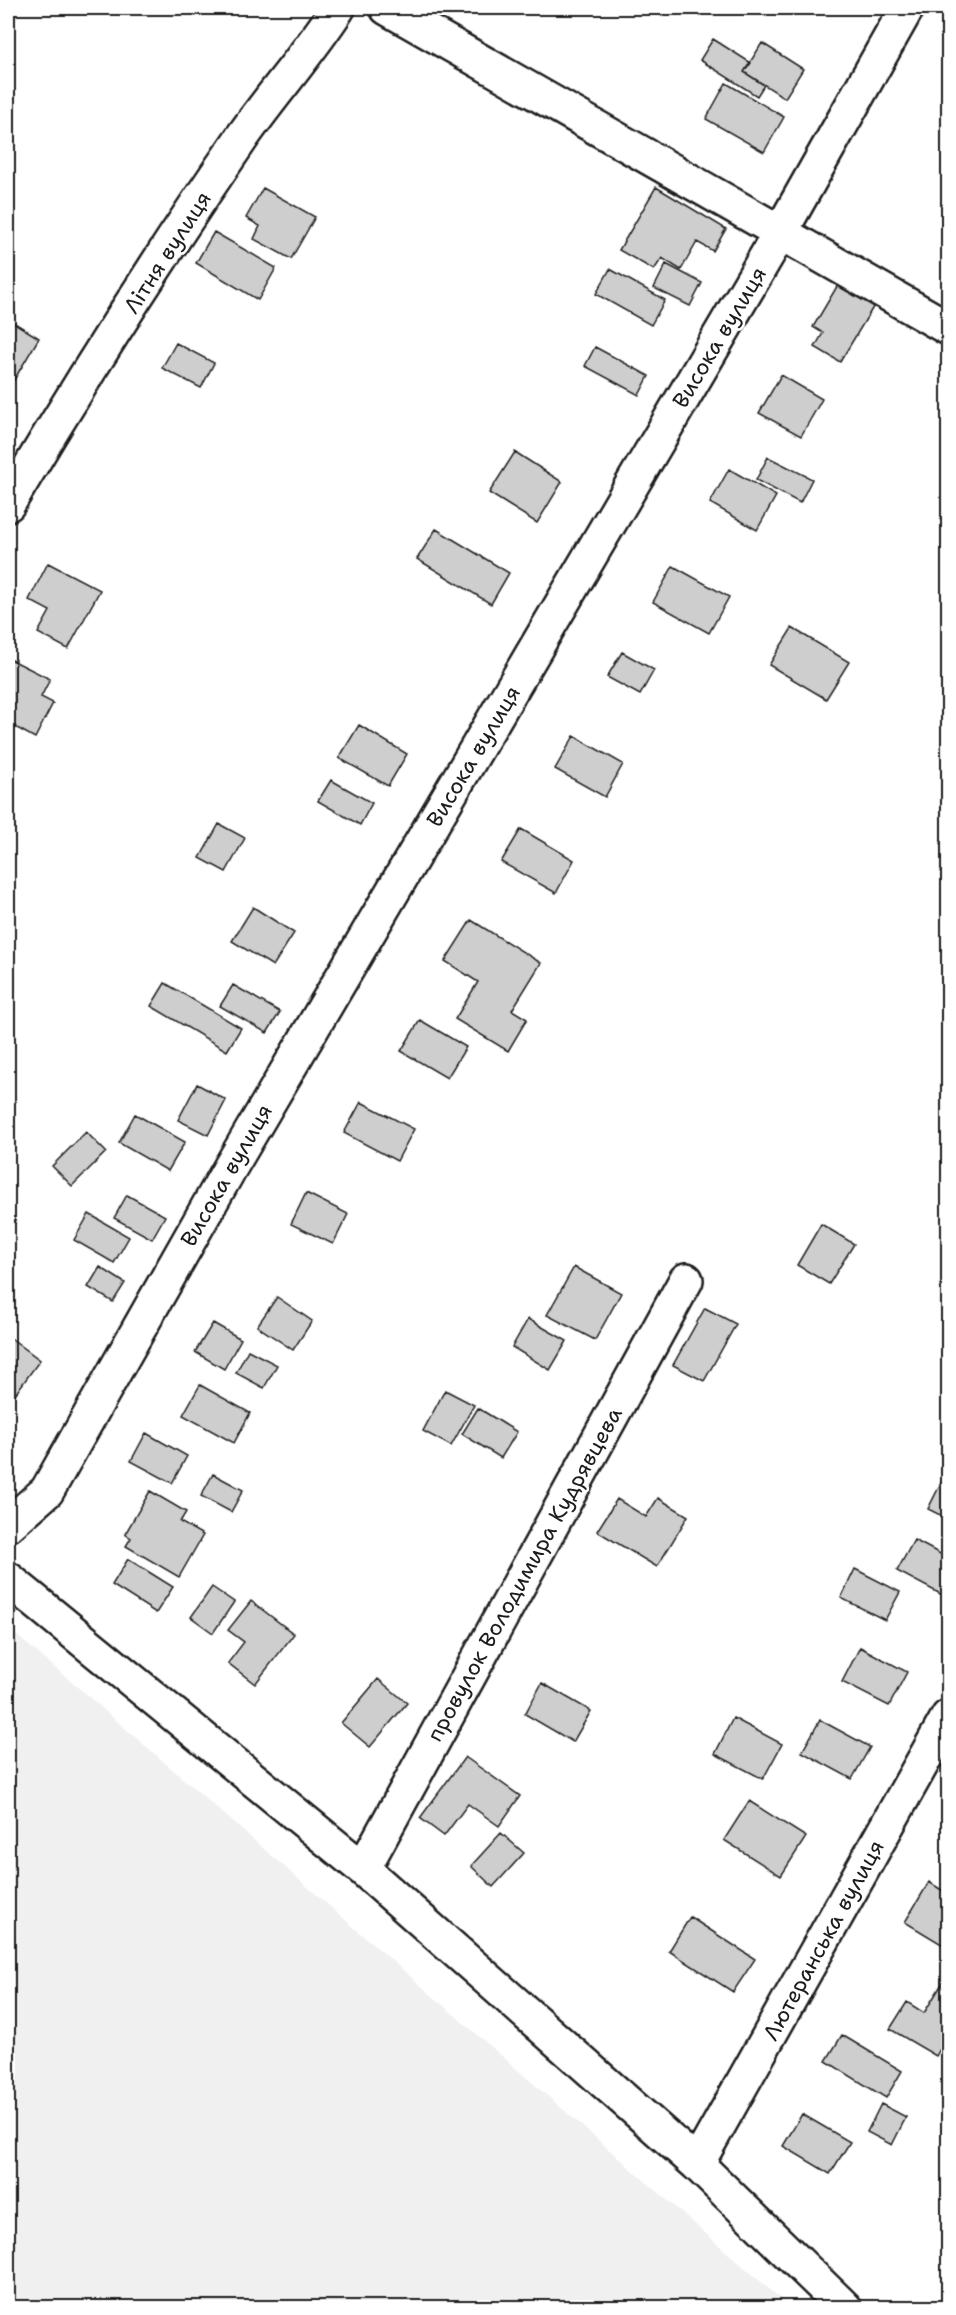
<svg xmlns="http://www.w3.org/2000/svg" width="956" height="2315" viewBox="0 0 956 2315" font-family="'Shantell Sans',sans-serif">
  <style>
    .built { fill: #f0f0f0 }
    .building { fill: #cecece; stroke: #1c1c1c; stroke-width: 1.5 }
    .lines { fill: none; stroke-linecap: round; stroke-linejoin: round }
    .minor-casing { stroke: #1c1c1c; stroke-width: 38 }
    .tertiary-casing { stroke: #1c1c1c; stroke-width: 38 }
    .minor { stroke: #fff; stroke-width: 33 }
    .tertiary { stroke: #fff; stroke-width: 33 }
    .labels { text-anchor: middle; stroke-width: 5; stroke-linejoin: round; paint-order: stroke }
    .street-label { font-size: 22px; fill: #1c1c1c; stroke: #fff }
  </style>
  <rect width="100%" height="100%" fill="#fff"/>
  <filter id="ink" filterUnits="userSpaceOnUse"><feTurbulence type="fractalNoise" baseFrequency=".0167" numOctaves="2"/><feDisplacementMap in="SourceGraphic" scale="12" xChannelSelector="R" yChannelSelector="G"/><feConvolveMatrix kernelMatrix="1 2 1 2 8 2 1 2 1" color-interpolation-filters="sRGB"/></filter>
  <g filter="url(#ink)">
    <path class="built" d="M8,1628L80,1689L790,2307H8Z"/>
    <path class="building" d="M713,39L751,63L744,72L764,85L757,96L700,60Z
      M762,43L803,69L785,98L744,72Z
      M726,83L784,117L764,152L706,119Z
      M656,187L726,229L713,251L697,242L681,270L662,258L654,270L619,250Z
      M263,188L315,217L291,259L254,239L260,226L246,218Z
      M214,232L276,268L258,300L196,263Z
      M666,264L702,283L690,306L654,288Z
      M610,269L665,300L651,325L596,294Z
      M839,283L875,304L840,362L815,347L823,333L813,327Z
      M8,319L39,338L8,390Z
      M176,343L214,363L201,388L162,368Z
      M595,347L649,376L639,395L585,366Z
      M781,375L822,399L801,436L759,413Z
      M515,452L562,482L537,523L489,493Z
      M768,457L812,479L800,503L756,480Z
      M729,469L776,496L757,530L710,503Z
      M436,529L509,573L491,604L417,559Z
      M48,563L100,590L68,649L38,633L50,611L29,600Z
      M673,566L729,597L709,633L653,602Z
      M792,628L849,662L826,699L769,665Z
      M622,652L654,670L640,695L607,677Z
      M8,658L50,679L41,697L53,703L35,738L8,723Z
      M359,725L407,754L388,786L339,758Z
      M574,736L623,764L605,797L555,769Z
      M331,780L372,803L360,825L318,801Z
      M219,824L245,838L226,872L200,858Z
      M521,829L574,860L556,893L501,862Z
      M253,907L294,933L273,966L232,941Z
      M471,920L541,963L512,1010L527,1019L508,1051L455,1019L478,982L445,961Z
      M165,983L241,1028L227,1051L151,1006Z
      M233,985L280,1012L267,1033L220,1006Z
      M420,1020L466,1047L447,1078L401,1051Z
      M197,1084L226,1100L208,1135L178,1120Z
      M361,1102L414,1129L397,1161L344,1133Z
      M135,1114L185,1142L168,1171L119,1143Z
      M86,1132L106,1152L72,1186L52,1166Z
      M306,1193L348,1214L333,1244L291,1224Z
      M127,1195L165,1216L152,1239L114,1218Z
      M89,1214L129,1237L114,1263L74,1240Z
      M821,1224L854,1244L829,1284L797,1265Z
      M100,1267L125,1283L113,1302L88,1287Z
      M574,1267L621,1293L595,1340L547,1315Z
      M277,1297L312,1321L293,1350L257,1326Z
      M705,1308L736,1324L704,1381L673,1365Z
      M528,1319L567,1341L550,1370L512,1347Z
      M213,1323L241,1339L224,1369L195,1352Z
      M8,1336L40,1360L8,1404Z
      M248,1350L277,1365L264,1388L236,1373Z
      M200,1385L250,1413L234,1443L183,1415Z
      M445,1390L474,1405L451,1446L423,1431Z
      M478,1408L517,1432L501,1458L462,1434Z
      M146,1433L187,1456L172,1483L131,1461Z
      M948,1469V1519L928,1509Z
      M213,1474L243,1490L231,1512L201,1496Z
      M150,1491L186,1512L180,1522L203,1535L179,1577L126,1546L131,1538L125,1534Z
      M658,1498L688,1516L657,1567L597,1531L617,1499L646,1517Z
      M914,1540L948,1558V1598L897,1571Z
      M128,1559L173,1587L156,1613L112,1585Z
      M855,1569L900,1592L885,1620L841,1598Z
      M212,1587L234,1602L213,1633L191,1617Z
      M251,1601L294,1634L255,1684L228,1663L244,1642L228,1630Z
      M860,1647L907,1672L889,1706L842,1682Z
      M378,1679L407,1703L370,1747L341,1723Z
      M542,1683L591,1711L573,1742L525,1714Z
      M733,1718L782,1744L763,1779L715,1754Z
      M820,1720L870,1747L852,1779L802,1752Z
      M465,1757L520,1796L499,1826L468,1804L444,1836L420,1818Z
      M749,1801L806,1837L781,1876L724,1840Z
      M501,1833L524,1853L493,1887L471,1866Z
      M929,1882L948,1894V1948L905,1922Z
      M690,1917L755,1959L733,1992L669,1951Z
      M945,1979L948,1981V2035L936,2056L890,2029L907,2002L924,2013Z
      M842,2035L902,2071L886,2098L826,2061Z
      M881,2104L906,2117L892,2145L867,2132Z
      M802,2114L850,2142L830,2174L783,2146Z"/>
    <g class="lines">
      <defs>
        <path id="minor" d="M387,8L948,328
          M8,504C82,379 160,256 243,136C274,92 309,53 338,8
          M8,1579L363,1869L697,2164L845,2308
          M363,1869L686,1280
          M697,2164L948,1717"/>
        <path id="tertiary" d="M8,1525L47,1491L230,1168L780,233L907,8"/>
      </defs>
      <use href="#minor" class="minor-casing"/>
      <use href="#tertiary" class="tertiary-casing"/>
      <use href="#minor" class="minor"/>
      <use href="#tertiary" class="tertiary"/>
    </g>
  </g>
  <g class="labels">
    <g class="street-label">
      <text transform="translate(167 252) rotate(-57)" y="8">Літня вулиця</text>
      <text transform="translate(719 337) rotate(-59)" y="8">Висока вулиця</text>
      <text transform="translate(473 756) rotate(-59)" y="8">Висока вулиця</text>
      <text transform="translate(226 1175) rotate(-60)" y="8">Висока вулиця</text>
      <text transform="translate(524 1574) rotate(-61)" y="8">провулок Володимира Кудрявцева</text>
      <text transform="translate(823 1940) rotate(-61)" y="8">Лютеранська вулиця</text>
    </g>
  </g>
  <rect width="956" height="2315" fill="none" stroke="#fff" stroke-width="30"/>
  <rect x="15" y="15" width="926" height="2285" fill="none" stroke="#1c1c1c" stroke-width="2" filter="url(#ink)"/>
</svg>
